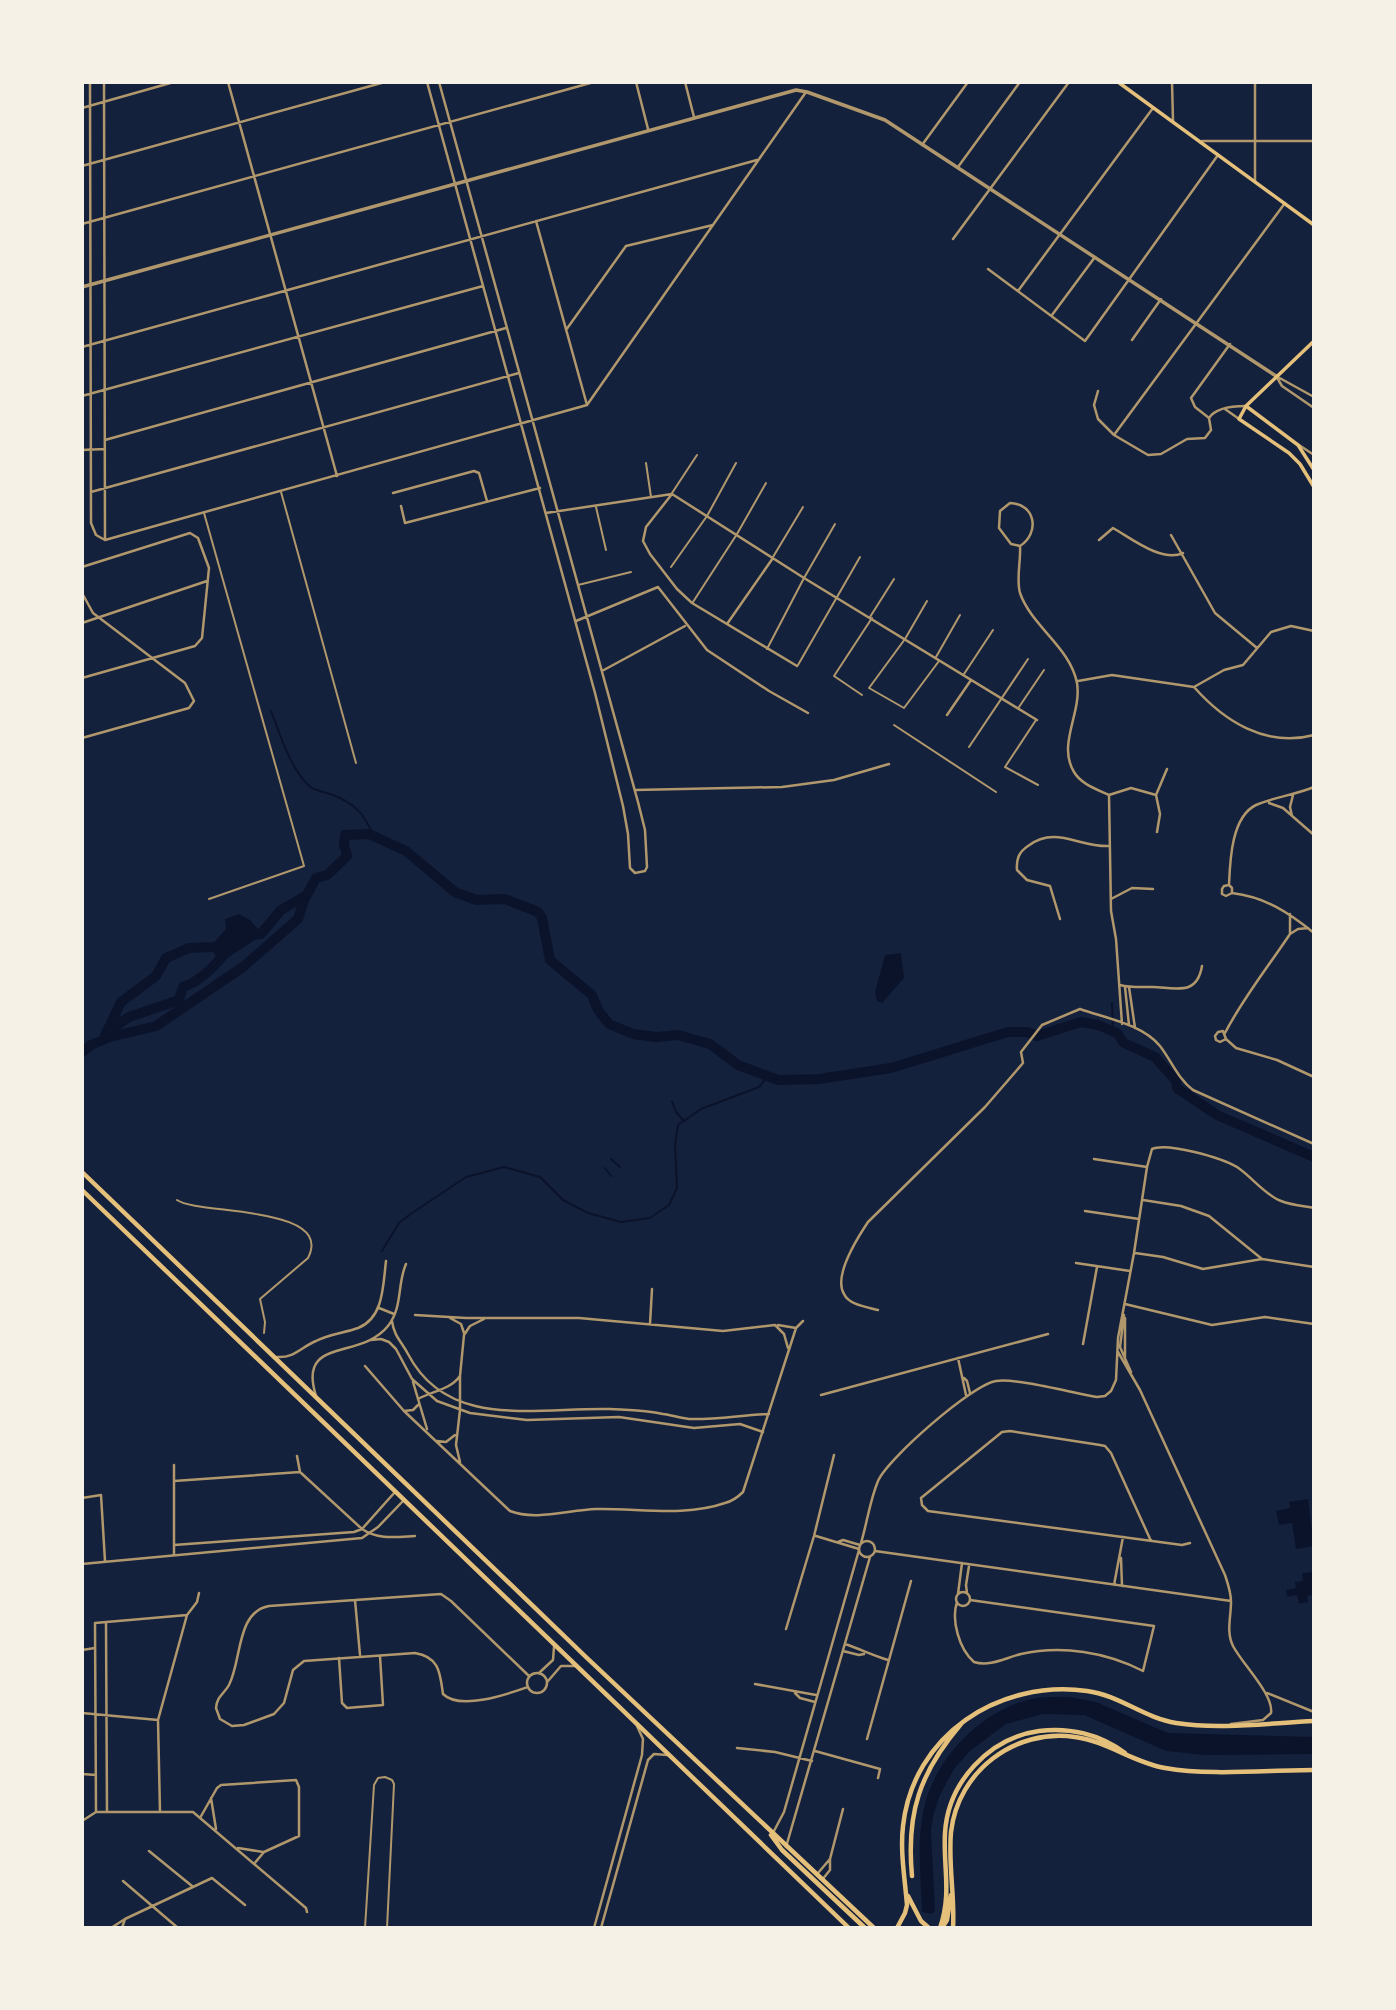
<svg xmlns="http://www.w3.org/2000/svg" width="1396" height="2010" viewBox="0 0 1396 2010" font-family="'Libre Baskerville',serif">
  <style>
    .water { fill: #0b132b }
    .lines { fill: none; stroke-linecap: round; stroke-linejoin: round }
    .stream { stroke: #0b132b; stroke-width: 2 }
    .river { stroke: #0b132b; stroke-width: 10 }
    .service { stroke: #b1986c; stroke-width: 2 }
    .pedestrian { stroke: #b1986c; stroke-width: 2 }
    .minor { stroke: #b1986c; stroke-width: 2.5 }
    .tertiary { stroke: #b1986c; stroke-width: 3.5 }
    .secondary { stroke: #e5c07b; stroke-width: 3.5 }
    .primary { stroke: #e5c07b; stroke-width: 4.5 }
  </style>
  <rect width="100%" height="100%" fill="#14213d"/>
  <path class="water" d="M239,914L250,920L258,929V938L221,962L214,954L212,945L226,929L225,919Z
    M901,953L904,978L882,1003L877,1001L875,992L885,955Z
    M1308,1499L1314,1546L1296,1549L1292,1523L1279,1525L1276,1511L1290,1508L1289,1502Z
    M1314,1572V1595L1307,1596L1308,1602L1299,1604L1297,1595L1287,1597L1286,1590L1296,1588L1295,1582L1303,1581L1302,1573Z
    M1070,1697L1096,1702L1168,1733L1314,1737V1754L1205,1755L1166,1751L1084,1715L1043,1714L1006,1724L970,1751L954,1769L939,1797L933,1817L931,1831L935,1911L932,1914L922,1912C921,1877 916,1838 925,1804C938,1754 985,1707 1037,1698C1048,1696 1059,1698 1070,1697Z"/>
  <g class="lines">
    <path class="stream" d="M271,711C280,734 292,774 312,788C318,791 327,793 333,795C354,803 366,815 373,836
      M1112,1003L1113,1031
      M672,1101L676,1112L684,1121
      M611,1159L620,1167
      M605,1168L611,1176
      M382,1251L399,1223L412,1213L466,1177L504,1167L540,1177L563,1200L588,1213L621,1222L650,1218L669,1205L677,1188L675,1145L678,1125L701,1109L759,1087L768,1076"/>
    <path class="river" d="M244,936L261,934L281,910L307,895
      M106,1033L129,1017L179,1000L183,987C203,980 215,965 229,949
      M103,1040L121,1002L156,976L166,958L189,948L215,947L226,943
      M82,1052L91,1045L110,1037L156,1026L243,967L298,919L304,900L316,878L327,875L347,856L344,844L345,835L369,834L406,851L455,892L476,900L505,899L538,912L542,918L550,960L592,995L598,1010L609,1024L633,1034L656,1037L678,1035L710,1044L738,1065L778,1080L819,1079L891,1068L1008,1032H1027L1037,1036L1081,1022L1098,1025L1117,1033L1124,1043L1155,1057L1176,1081L1177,1088L1217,1115L1314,1157"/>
    <path class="service" d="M281,492L356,763
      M204,513L304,866L209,899
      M177,1200C198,1215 335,1205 308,1258L260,1299L265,1322L264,1333
      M365,1928L374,1785L378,1778L385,1777L392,1780L394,1784L387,1928"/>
    <path class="pedestrian" d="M646,463L651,497
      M672,493L697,455
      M596,507L606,550
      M773,557L803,507
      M671,567L707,516L736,463
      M578,585L631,572
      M927,601L905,639L869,688L904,708L939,661
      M693,602L737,534L766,483
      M870,617L894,579
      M767,649L804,578L835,524
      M936,657L960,615
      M798,665L860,557
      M964,674L993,630
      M862,695L834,676L872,618
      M1019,707L1044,670
      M1036,720L1005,767L1038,785
      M894,725L996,792
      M969,747L1028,659"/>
    <path class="minor" d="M90,82L91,523L96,535L105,540
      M104,82L105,540
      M228,82L337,476
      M427,82L595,693L623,806L628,834L630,868L635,873L645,871L647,867L645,830L638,802L439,82
      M636,82L648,129
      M685,82L694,117
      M1172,82L1173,121
      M82,108L174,82
      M1202,141H1314
      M922,145L968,82
      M82,166L385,82
      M958,167L1020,82
      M1255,182V82
      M536,221L587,405
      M82,224L594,82
      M953,239L1069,82
      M988,269L1085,341L1218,155
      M1018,291L1153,108
      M1052,315L1095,257
      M566,330L626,246L713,225
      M1132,340L1161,299
      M82,347L757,160
      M1276,376L1282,386L1314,408
      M1276,376L1314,397
      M1098,391L1094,405L1098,419L1114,435L1148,455L1161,454L1187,439L1205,438L1211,430L1209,418
      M82,396L483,286
      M1225,409L1239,419
      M1209,418L1195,407L1191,398L1230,344
      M1209,418C1216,407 1234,406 1246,406
      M1114,435L1285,203
      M105,440L506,328
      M1299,445L1314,455
      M82,450L105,449
      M91,492L519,373
      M393,493L474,471L479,473L487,501
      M672,494L646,527L643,541L650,554L677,589L692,603L797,666
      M1010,503C1036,504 1040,533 1020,546L1011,544L999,528L1000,511Z
      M401,506L405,523L540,488
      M546,513L672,494L804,578L1037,720
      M1171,535L1215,613L1257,648
      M105,540L587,405L806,92
      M1099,540L1113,528C1131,538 1162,563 1183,553
      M1020,546C1021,561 1016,579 1020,593C1032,627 1070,647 1077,683C1082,713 1057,744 1074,772C1081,784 1096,789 1109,795L1111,911L1116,939L1122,1024
      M82,567L190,533L198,538L209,568L202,638L195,646L82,678
      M82,593L93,613L185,683L194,701L189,708L82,738
      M576,621L658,587L707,650L769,691L808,713
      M82,623L207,581
      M727,624L773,558
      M602,671L685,626
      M1078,681L1112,675L1194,687L1224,670L1243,665L1271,632L1291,626L1314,631
      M1194,687C1224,721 1266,748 1314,735
      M947,715L971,680
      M635,790L782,787L834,780L889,764
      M1109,795L1131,788L1156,795
      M1269,803L1283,808L1314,835
      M1292,816L1290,807L1293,795
      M1157,832L1160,814L1156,795L1167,769
      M1229,885C1230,862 1231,817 1256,805C1274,797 1295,795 1314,787
      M1232,893V888L1229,885L1224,886L1222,889V894L1226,896L1232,893C1265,897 1288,912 1314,933
      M1111,899L1132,888L1153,889
      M1290,914V934
      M1060,919L1050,886L1027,880L1017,870C1016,859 1019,852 1028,846C1056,825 1080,848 1110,846
      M1120,985C1131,988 1142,987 1153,987C1176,988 1197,996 1202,966
      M1125,987L1129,1025
      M1129,987L1135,1028
      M1225,1033C1243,998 1268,967 1290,934L1298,929L1308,928
      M1226,1039L1220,1042L1216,1040L1215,1036L1218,1032L1223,1031L1226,1039L1236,1048L1277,1060L1314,1077
      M1094,1159L1147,1167
      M1143,1200L1181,1206L1209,1216L1262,1259L1314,1267
      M1085,1211L1139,1219
      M1135,1253L1163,1257L1203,1269L1262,1259
      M1076,1263L1130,1271
      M1125,1304L1212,1325L1265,1317L1314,1324
      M379,1308L394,1314
      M878,1310C867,1307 849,1305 844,1294C833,1276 858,1237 868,1222L985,1107L1023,1063L1021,1052L1042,1025L1080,1009C1105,1018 1142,1024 1160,1046C1171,1060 1178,1079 1193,1090L1314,1144
      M415,1315L466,1318H579L723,1331L775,1325L784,1334L788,1348
      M1124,1315L1120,1347L1131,1372
      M450,1318L461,1324L464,1333
      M1125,1318V1357
      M392,1321C394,1336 401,1341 408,1354C448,1431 538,1407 610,1409C627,1410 645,1410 663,1414C671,1415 680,1418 689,1419C715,1420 742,1415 769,1414
      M650,1324L652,1289
      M778,1325L796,1328
      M371,1340L381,1339L389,1342L396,1349L412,1379L437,1401L470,1413L527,1420L619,1417L694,1428L740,1424L763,1432
      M1083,1344L1097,1267
      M1118,1352L1140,1390L1225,1575C1228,1584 1231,1592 1231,1602C1231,1617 1226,1632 1233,1646C1243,1665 1274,1695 1271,1713L1263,1720L1231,1724
      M277,1357C295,1358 301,1347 316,1341C329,1334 344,1333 358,1328C384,1318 383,1285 386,1261
      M958,1358L966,1395
      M365,1366L404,1411L510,1511C535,1521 568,1510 596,1509C638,1508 685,1517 725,1503C733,1501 738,1497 743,1492L796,1328L803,1321
      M964,1378L967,1381L970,1393
      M413,1382L427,1429
      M821,1395L1048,1334
      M316,1396C297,1336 360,1361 388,1326C403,1307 397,1284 406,1264
      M418,1399C432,1391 450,1390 460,1376
      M404,1411L413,1410L418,1405
      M437,1441L446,1442L455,1435
      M297,1456L300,1472L362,1529C378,1540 396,1537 415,1536
      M460,1462L456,1445L460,1410V1376L464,1335L470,1326L484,1319
      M174,1481L300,1472
      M82,1498L101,1495L105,1561
      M816,1536L859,1549
      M859 1549a8 8 0 1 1 16 0a8 8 0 1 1-16 0Z
      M1151,1541L1111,1453L1105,1446L1100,1445L1010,1431L1002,1432L921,1498L922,1505L928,1511L1182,1545L1190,1543
      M838,1542L843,1540L860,1545
      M861,1543C867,1523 870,1500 878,1481C887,1459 973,1384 996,1381C1018,1378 1072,1393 1097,1397L1105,1396L1111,1391L1116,1380L1118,1338L1134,1253L1147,1167L1152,1149C1167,1142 1222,1158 1237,1167C1252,1177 1265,1195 1281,1201C1291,1205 1303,1206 1314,1208
      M174,1545L354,1532L362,1529L395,1492
      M875,1551L1231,1601
      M174,1555V1465
      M1121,1558L1122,1586
      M82,1564L362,1538L378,1527L404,1500
      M1114,1585L1123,1537
      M956 1599a7 7 0 1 1 14 0a7 7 0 1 1-14 0Z
      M967,1593L966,1585L969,1566
      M958,1594L962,1563
      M355,1600L360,1655
      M957,1602C951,1620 959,1649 974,1662C990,1667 1005,1658 1021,1654C1062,1645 1106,1652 1143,1671L1154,1626L970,1600
      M106,1623L107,1812
      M786,1629L814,1536L834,1455
      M845,1644C860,1649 872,1655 888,1660
      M82,1650L95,1648
      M843,1651L859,1655L864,1654
      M339,1658L342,1703L347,1708L383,1705L380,1656
      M540,1672L553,1660L554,1647
      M527 1683a10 10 0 1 1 20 0a10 10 0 1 1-20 0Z
      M548,1681L561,1666H576
      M755,1684L816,1695
      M528,1687C508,1694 460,1711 443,1694C440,1674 440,1657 415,1653L304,1661L293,1670L284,1703L274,1714L244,1725L232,1726L220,1719L216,1708C217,1696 224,1694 229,1685C242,1660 236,1612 269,1606L441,1594L451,1601L529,1676
      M795,1693L800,1698L815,1702
      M1267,1693L1314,1712
      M82,1713L158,1720
      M867,1739L911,1581
      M737,1748L775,1752L812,1761
      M815,1751L880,1769L878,1778
      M82,1774L96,1775
      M211,1798L216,1829
      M96,1812L95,1623L187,1615
      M160,1812L158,1720L187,1615L197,1602L199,1593
      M200,1818L217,1788L221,1785L296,1780L299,1787V1836L264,1852L254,1864
      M82,1821L96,1812H193L306,1908L307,1912
      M774,1831L784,1812L859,1550
      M786,1847L870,1557
      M238,1848L263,1852
      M149,1851L192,1886
      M818,1873L830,1859
      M822,1880L830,1870V1859L843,1809
      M123,1881L178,1928
      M111,1928L125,1919L212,1878L245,1905
      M122,1928L125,1919
      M594,1928L642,1755L643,1739L637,1726
      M601,1928L648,1760L654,1754L667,1755"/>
    <path class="tertiary" d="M82,287L796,90L807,92L885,120L1276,376"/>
    <path class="secondary" d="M1118,82L1314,225
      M1314,341L1246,406L1239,419L1289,453L1300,464L1314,487
      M1246,406L1298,445L1314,470"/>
    <path class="primary" d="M82,1172L587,1658L874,1928
      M82,1190L849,1928
      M771,1835L782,1850L865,1928
      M912,1876C906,1813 920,1772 961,1724
      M908,1896L921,1921L929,1928
      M897,1928L905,1913L907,1905C905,1879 900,1852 903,1826C913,1735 999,1679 1087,1691C1119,1695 1144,1718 1176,1723C1220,1730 1269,1723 1314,1721
      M940,1928C952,1893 943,1867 945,1833C948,1782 989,1738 1039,1731C1069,1727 1100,1734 1125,1753
      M942,1928L947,1920L951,1895
      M953,1928C955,1896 948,1864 951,1832C958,1771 1015,1728 1075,1737C1107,1741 1134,1763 1165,1768C1210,1776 1267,1770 1314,1770"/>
  </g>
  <rect width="1396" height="2010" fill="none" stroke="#f6f1e7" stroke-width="168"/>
</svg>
